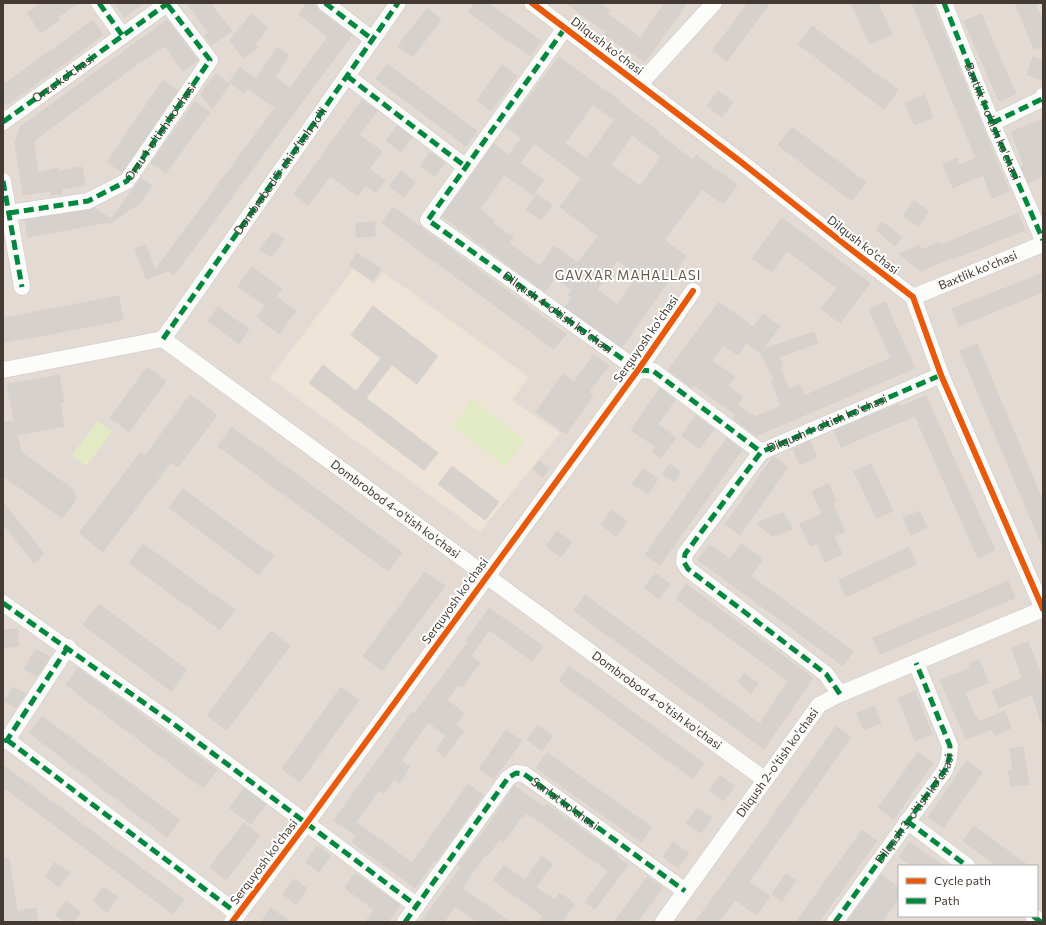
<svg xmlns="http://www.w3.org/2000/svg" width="1046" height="925" viewBox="0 0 1046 925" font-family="Commissioner,sans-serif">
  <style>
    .residential { fill: #e3dbd3; fill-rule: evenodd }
    .education { fill: #ede3d7 }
    .green { fill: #e1eac4 }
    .building { fill: #d6d1cd; stroke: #d6d1cc; fill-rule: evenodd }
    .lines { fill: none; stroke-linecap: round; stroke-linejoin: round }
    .minor-casing { stroke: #cbc6c2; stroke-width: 17 }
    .minor { stroke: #fcfcfb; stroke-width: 16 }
    .quiet { stroke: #00873e; stroke-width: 5; stroke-dasharray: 10 5; stroke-linecap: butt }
    .cycleway-casing { stroke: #fff; stroke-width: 8 }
    .cycleway { stroke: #e8590c; stroke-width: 6 }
    .labels { text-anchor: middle; stroke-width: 4; stroke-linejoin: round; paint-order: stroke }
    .street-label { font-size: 12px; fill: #443a33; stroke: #fff }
    .neighbourhood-label { font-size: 13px; letter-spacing: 1px; fill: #675649; stroke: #fff }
  </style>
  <rect width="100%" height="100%" fill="#eeeae6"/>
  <path class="residential" d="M3,3H1043V922H3ZM899,866H1037V916H899Z"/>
  <path class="education" d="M353,269L374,284L383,272L529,377L512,400L560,433L480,532L270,378Z"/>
  <path class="green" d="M473,399L525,440L505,467L452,426Z
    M98,421L112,432L86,466L72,455Z"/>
  <path class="building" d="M41,3H78L58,17L60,19L41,33L27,13Z
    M114,3H144L124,17Z
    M187,3H210L232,31L211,45L205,35L209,33Z
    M307,3H314L319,11L352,35L174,275L168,271L146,279L135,249L146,245L155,270L275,108L248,88L244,93L229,82L240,67L256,79L277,47L289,55L275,77L290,88L328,37L299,14Z
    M475,3H488L541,41L530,56L468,12Z
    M566,3H599L610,11L608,14L640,38L665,3H687L645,62L604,34L606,32Z
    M748,3H770L727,61L713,50Z
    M851,3H878L892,34L870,44Z
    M912,3H932L1009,191L992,198L983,175L953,188L943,164L957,158L959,165L976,158Z
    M1023,3H1035L1043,21V46L1034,49L1016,6Z
    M427,8L441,19L413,57L398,46Z
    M251,14L268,28L255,44L258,48L243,58L230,40Z
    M981,14L1016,94L999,101L964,21Z
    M93,20L103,35L7,105L3,99V85Z
    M167,20L198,60L183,71L165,46L157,50L36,139L34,144L38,172L58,168L59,171L82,167L85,185L62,189V194L52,195L51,191L23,195L15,143L20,127Z
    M812,26L898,90L884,109L798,44Z
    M559,57L620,101L619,102L659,132L658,134L693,160L696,155L737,185L723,204L702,189L664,240L686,256L622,347L565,307L572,298L568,295L572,290L555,278L545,292L442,216L494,144L509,155L521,138L506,127ZM593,104L614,120L587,159L565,143ZM632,135L661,157L640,186L611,165ZM534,143L581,178L560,207L598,236L578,263L554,246L540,266L509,243L513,237L493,223L495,221L480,209L504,175L533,195L544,180L520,163ZM617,260L638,275L617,305L597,289Z
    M1033,57L1043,61V80L1027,75Z
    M387,64L477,131L466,146L376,79Z
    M502,65L517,76L491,111L477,100Z
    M215,74L230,84L212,109L201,94Z
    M163,80L178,90L122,172L107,162Z
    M718,91L733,102L722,117L707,106Z
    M925,95L933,118L914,125L905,103Z
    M362,100L377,111L359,135L382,151L369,169L385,180L376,193L365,185L358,196L330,176L308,205L294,194Z
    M195,102L210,112L166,173L151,163Z
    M1043,119V176L1028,183L1021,167L1024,166L1011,132Z
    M397,126L412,137L401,152L386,141Z
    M792,127L866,182L852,201L778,145Z
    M430,152L445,163L435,176L420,166Z
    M401,171L415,182L404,197L389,186Z
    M141,178L152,186L141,202L108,225V222L28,237L25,220L89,210L95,208L111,219Z
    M537,194L552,205L541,220L526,209Z
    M914,201L929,211L918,226L903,216Z
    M393,207L566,334L554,349L382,223Z
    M1018,213L1025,230L953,259L952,257L921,271L899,254L919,245L921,250L940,242L941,245Z
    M782,218L870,283L840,323L821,309L837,288L787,251L772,272L752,258Z
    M375,222V236L356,237V223Z
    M882,222L902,237L895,246L876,230Z
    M273,232L284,239L271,257L260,249Z
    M357,253L381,269L373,281L349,265Z
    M252,267L282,289L276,296L296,311L279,334L257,317L265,306L238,286Z
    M1043,273V292L959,326L952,309Z
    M119,296L123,320L3,343V318Z
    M719,302L753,327L763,314L780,327L762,350L814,332L818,343L779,357L783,366L780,368L789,389L800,385L804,396L891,358L869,309L885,302L915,368L756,436L733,419L736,415L694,385L692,388L668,370ZM746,343L760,352L774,379L771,380L781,406L755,417L737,405L743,397L728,386L735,377L712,361L723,345L738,355Z
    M373,306L438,356L417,384L392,365L366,398L438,453L424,470L309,383L323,365L356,391L381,358L351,335Z
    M218,307L249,329L239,344L208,321Z
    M977,344L1043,501V548L960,351Z
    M594,355L609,366L589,392L593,396L566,434L536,412L563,374L574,382Z
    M147,367L166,381L129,432L110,418Z
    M59,375L64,402H60L64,426L17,435L21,452L74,490L76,500L62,518L3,476V422L14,421L7,384Z
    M660,388L675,400L658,424L676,438L661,458L652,452L656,447L631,430Z
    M190,395L217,415L178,467L171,462L103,552L79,533L140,453L145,456Z
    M926,396L995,550L978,558L915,416L841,447L834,431L899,404L900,407Z
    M696,415L714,429L699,449L682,436Z
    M232,427L402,552L388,571L218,446Z
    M727,438L742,450L660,565L645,555Z
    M810,441L817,457L800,465L793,449Z
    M773,457L788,467L740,535L725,524Z
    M539,461L549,469L543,477L533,469Z
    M670,464L681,472L674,482L662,474Z
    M871,464L893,511L876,518L854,471Z
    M452,466L499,502L485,520L438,484Z
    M643,469L658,479L648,494L632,484Z
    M829,484L836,501L832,502L845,532L834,536L842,554L825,562L817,543L810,546L800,524L822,514L812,491Z
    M183,489L274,556L259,575L169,508Z
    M3,502L44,554L34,563L3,524Z
    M612,510L627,521L616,536L601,525Z
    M920,511L927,528L911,535L903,518Z
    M783,513L793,529L772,536L756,523Z
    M557,531L572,542L561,557L546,546Z
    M143,544L235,610L220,630L129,563Z
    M741,544L763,559L751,576L853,651L843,666L698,560L709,545L730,559Z
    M909,547L916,564L846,597L839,580Z
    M425,572L445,586L382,671L363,656Z
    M655,573L670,584L659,599L644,588Z
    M1008,581L1015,598L880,654L873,638Z
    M686,584L813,678L764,749L574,611L585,595L760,724L788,681L676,599Z
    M99,604L187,670L171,691L83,625Z
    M489,608L543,646L532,661L489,630L471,656L480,663L462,687L458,685L447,700L464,713L456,725L464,731L444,757L436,750L446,736L428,722L401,761L410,767L399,783L394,779L384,794L379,790L356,822L412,863L468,784L483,795L442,853L437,861L435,860L415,888L352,842L356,836L334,820L412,712L414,714L468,643L466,641Z
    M17,629L19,646L3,648V630Z
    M271,631L290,646L227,730L207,716Z
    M1028,642L1043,680V722H1041L1032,694L999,708L992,691L1022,678L1012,648Z
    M36,649L50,657L37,676L24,669Z
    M979,660L989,683L965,692L975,716L979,722L1005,711L1011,728L995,735L992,729L966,739L940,680L971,668L969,664Z
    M569,666L704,763L693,779L559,681Z
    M78,668L217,770L203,788L66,685Z
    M744,673L758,684L751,693L738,682Z
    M13,687L26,694L16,708L4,701Z
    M341,687L359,700L300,782L282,769Z
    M915,691L932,734L915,741L898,698Z
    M874,706L881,723L864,730L857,713Z
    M42,716L180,820L167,837L29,733Z
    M537,725L552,736L542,751L527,740Z
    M836,726L851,737L749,882L770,896L757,915L735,900L718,922H695L753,844Z
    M506,730L522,741L494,779L479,769Z
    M1023,747L1029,784L1011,787L1008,770H1013L1010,749Z
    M918,752L933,763L894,819L878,808Z
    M547,753L652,827L641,842L536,768Z
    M967,761L982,772L943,828L928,817Z
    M3,765L184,900L173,914L3,787Z
    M720,776L735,786L724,801L709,791Z
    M514,786L544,807L546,804L617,854L616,856L628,865L595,909L585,902L608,871L527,813L524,817L522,816L504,842L500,839L488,855L486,854L462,888L510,922H478L455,906L444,922H421L461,867L458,864L485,830Z
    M244,788L266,805L251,824L229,808Z
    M697,808L712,818L701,833L686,823Z
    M244,823L260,836L226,880L210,867Z
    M974,826L1011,853L1029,866H998L986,858L963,841Z
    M862,830L877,841L866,856L819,922H796Z
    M673,842L689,853L678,868L663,857Z
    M909,842L944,866H912L899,857Z
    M317,846L331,856L319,872L306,862Z
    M542,856L553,864L536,887L554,900L560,893L575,904L562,922H539L543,916L493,880L504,865L525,880Z
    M9,858L17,911L36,908L38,922H3V859Z
    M55,862L70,873L59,887L45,877Z
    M355,873L400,905L388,922H365L374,910L345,888Z
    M786,874L796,880L782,901L772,894Z
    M881,875L899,888V898L882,922H847Z
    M647,877L662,887L652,903L637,922H614Z
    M294,879L307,888L296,904L283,894Z
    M103,887L118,897L107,912L93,901Z
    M66,901L81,912L73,922H65L56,915Z
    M271,908L290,922H261Z"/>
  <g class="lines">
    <defs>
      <g id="minor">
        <path d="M99,3L122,35"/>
        <path d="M325,3L372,39"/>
        <path d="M532,3L741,162L848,247L913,297L941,375L1043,609"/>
        <path id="s1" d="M944,3L992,123L1043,240"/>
        <path d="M565,28L428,220L638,370L653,371L761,452"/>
        <path d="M347,76L466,167"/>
        <path d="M640,84L714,3"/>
        <path d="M3,122L168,3"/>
        <path d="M992,123L1042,99L1043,96"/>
        <path d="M3,181L22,287"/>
        <path d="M9,213L88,201L127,181L210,60L167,4"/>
        <path id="s2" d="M913,297L1043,244"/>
        <path id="s3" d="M163,339L764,779"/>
        <path d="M163,339L398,3"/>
        <path d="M3,370L163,339"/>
        <path d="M3,603L171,722L417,906"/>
        <path id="s4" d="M840,694L826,674L688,569L684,562L685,554L761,452L941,375"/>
        <path d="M7,740L238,914"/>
        <path d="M3,741L7,740L68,647"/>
        <path d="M907,821L967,866"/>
        <path d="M1033,916L1041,922"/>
        <path d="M232,922L306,824L638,370L693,291"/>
        <path id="s5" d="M405,922L508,778L516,773L524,774L685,891"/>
        <path id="s6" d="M663,922L819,705L840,694L1043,609"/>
        <path d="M835,922L945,770L949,759L950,746L916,663"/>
      </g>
    </defs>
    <use href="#minor" class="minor-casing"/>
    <use href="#minor" class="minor"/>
    <g class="quiet">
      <path d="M99,3L122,35"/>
      <path d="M325,3L372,39"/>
      <path d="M944,3L992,123L1043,240"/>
      <path id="s7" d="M565,28L428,220L638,370L653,371L761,452"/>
      <path d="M347,76L466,167"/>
      <path id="s8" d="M3,122L168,3"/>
      <path d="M992,123L1042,99L1043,96"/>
      <path d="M3,181L22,287"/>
      <path id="s9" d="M9,213L88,201L127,181L210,60L167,4"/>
      <path id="s10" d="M163,339L398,3"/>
      <path d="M3,603L171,722L417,906"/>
      <path d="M840,694L826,674L688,569L684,562L685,554L761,452L941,375"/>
      <path d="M7,740L238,914"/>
      <path d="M4,741L7,740L68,647"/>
      <path d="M907,821L967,866"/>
      <path d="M1033,916L1041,922"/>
      <path d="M405,922L508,778L516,773L524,774L685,891"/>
      <path id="s11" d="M835,922L945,770L949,759L950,746L916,663"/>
    </g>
    <defs>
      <path id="cycleway" d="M532,3L741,162L848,247L913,297L941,375L1043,609
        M232,922L306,824L638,370L693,291"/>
    </defs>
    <use href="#cycleway" class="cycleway-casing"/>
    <use href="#cycleway" class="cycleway"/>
  </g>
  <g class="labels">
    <g class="street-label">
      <text transform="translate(607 46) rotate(37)" y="4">Dilqush ko'chasi</text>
      <text dy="4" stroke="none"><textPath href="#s8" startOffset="74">Orzu ko'chasi</textPath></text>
      <text dy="4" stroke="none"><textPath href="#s1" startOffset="128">Baxtlik 1-o'tish ko'chasi</textPath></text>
      <text dy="4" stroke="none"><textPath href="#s9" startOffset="183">Orzu 1-o'tish ko'chasi</textPath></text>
      <text dy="4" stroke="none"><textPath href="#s10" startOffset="205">Dombrabod 5-chi o'tish yo'li</textPath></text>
      <text transform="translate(863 245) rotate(38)" y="4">Dilqush ko'chasi</text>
      <text dy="4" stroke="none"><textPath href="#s2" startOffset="70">Baxtlik ko'chasi</textPath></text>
      <text dy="4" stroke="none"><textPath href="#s7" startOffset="395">Dilqush 4-o'tish ko'chasi</textPath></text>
      <text transform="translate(646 339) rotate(-55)" y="4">Serquyosh ko'chasi</text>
      <text dy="4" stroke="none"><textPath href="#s4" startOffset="413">Dilqush 1-o'tish ko'chasi</textPath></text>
      <text dy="4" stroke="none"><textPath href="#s3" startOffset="288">Dombrobod 4-o'tish ko'chasi</textPath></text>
      <text transform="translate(455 601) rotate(-54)" y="4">Serquyosh ko'chasi</text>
      <text dy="4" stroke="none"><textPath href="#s3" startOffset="612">Dombrobod 4-o'tish ko'chasi</textPath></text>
      <text dy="4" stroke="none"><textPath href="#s6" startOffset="196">Dilqush 2-o'tish ko'chasi</textPath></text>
      <text dy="4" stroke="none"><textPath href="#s5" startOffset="245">San'at ko'chasi</textPath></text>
      <text dy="4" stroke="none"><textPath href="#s11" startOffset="139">Dilqush 3-o'tish ko'chasi</textPath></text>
      <text transform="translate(264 862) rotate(-53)" y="4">Serquyosh ko'chasi</text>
    </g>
    <g class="neighbourhood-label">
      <text x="628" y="280">GAVXAR MAHALLASI</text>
    </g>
  </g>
  <rect width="1046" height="925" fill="none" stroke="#443a33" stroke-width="8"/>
  <rect x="898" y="865" width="140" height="52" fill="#ffffff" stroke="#b4b0ad"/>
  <rect x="906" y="878" width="20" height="6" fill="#e8590c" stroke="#b4b0ad"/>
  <text x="934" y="885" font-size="12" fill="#443a33">Cycle path</text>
  <rect x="906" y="898" width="20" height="6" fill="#00873e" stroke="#b4b0ad"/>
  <text x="934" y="905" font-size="12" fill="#443a33">Path</text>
</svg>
